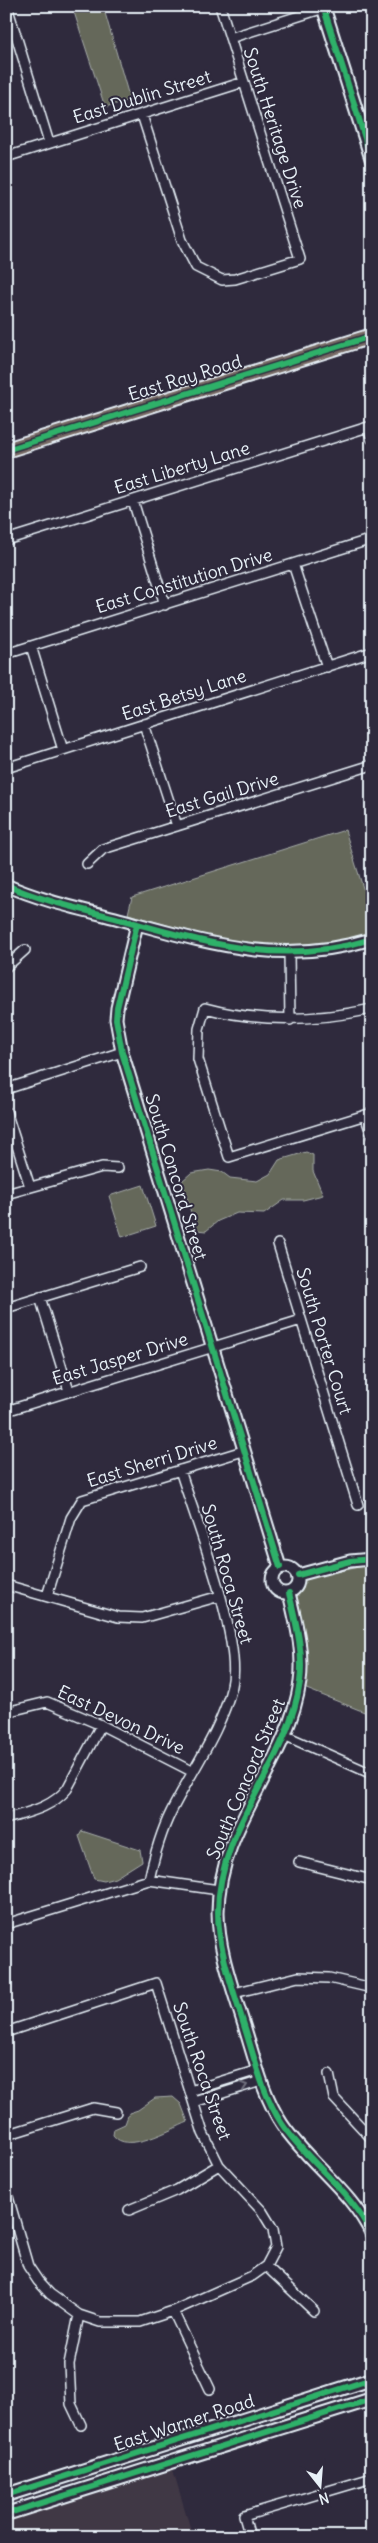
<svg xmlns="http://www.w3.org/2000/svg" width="378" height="2543" viewBox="0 0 378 2543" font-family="Delius,sans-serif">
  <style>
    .built { fill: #413845 }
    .green { fill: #65685a; stroke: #a6aca9 }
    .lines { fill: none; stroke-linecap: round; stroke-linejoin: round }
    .minor-casing { stroke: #e8f1f8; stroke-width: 12 }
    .tertiary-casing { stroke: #e8f1f8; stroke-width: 15 }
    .secondary-casing { stroke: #e8f1f8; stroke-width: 16 }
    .primary-casing { stroke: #e8f1f8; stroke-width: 18 }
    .minor { stroke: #2f2a3d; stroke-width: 9 }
    .tertiary { stroke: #2f2a3d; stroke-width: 11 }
    .secondary { stroke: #2f2a3d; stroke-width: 12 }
    .primary { stroke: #766964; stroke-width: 14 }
    .cycleway-casing { stroke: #2f2a3d; stroke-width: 9 }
    .cycleway { stroke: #2db169; stroke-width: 6 }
    .oneway { stroke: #70707e }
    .labels { text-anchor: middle; stroke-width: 4; stroke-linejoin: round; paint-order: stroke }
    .street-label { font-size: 18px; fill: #e8f1f8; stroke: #2f2a3d }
  </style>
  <rect width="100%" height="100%" fill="#2f2a3d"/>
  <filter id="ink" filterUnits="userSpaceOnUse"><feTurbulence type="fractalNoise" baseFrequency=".02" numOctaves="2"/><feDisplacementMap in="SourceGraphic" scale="10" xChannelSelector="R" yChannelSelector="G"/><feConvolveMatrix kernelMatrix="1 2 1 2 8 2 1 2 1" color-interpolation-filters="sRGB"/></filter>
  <g filter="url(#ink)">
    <path class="built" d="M173,2470L193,2537H6V2522Z"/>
    <path class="green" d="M72,6H103L130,100L105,107Z
      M345,830L372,917V933C345,941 317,948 289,948C234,948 181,928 128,914L132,897Z
      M306,1152L313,1155V1171L323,1195L303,1200H284L264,1214L237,1213L218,1221L206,1231L196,1230L182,1181L191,1173L209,1170L222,1172L230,1178L257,1181L270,1174L279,1160Z
      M143,1185L156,1226L122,1237L109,1196Z
      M372,1564V1715L304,1688L306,1642L296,1591L303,1581L308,1578Z
      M82,1831L140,1850L142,1861L115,1878L104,1881L94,1879L79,1836Z
      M173,2097L181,2104L188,2122C171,2129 127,2155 113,2135L114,2129L125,2124L129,2113L138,2110L155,2098Z"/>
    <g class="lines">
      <defs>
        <path id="minor" d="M7,6L49,143
          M230,38L324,8
          M142,115L182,240L196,267L222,280L235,279L300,259L220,6
          M6,157L244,82
          M133,501L165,605
          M6,540L368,427L372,439
          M293,564L327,667
          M31,646L63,750
          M6,654L372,539
          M144,724L177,826
          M6,768L372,652
          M87,864L103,849L372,765
          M289,953L290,1020
          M6,967L25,950
          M372,1009C316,1021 261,1023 205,1008L199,1029L198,1059L229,1157L372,1113
          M6,1089L122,1052
          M6,1111L30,1187
          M365,1115L372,1136
          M6,1194L102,1167L118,1168
          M278,1244L358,1505
          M40,1297L69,1391
          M6,1308L140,1267
          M6,1411L301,1320
          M6,1585L118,1617L142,1618L220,1596
          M47,1596L71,1518L82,1500L243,1451
          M6,1712L47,1702L101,1725L193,1772
          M284,1735L372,1774
          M6,1819C29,1812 51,1808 67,1789L101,1725
          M299,1862L372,1880
          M149,1880C154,1857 160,1834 171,1812C192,1770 221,1731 232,1686C243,1640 195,1519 180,1470
          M6,1924L149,1880L219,1890
          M234,1993L298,1977L329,1978L372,1988
          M6,2032L156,1983L203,2133L219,2165L262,2211L273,2229L276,2247L266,2266L252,2276L173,2311L140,2322H100L79,2315L50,2294L38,2281L28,2266L6,2190
          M329,2074L334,2098L372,2139
          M190,2091L258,2070
          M194,2102L261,2081
          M6,2135L93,2108L116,2112
          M129,2210L177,2190L219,2165
          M266,2266L314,2311
          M173,2311L210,2389
          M79,2315L69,2364L71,2404L81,2425
          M250,2537L244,2516L372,2478"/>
        <path id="tertiary" d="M6,885C42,901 81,909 119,919C208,943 279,967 372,939
          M137,924L117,1008L116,1019L122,1052L280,1567
          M272 1580a13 13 0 1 1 26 0a13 13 0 1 1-26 0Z
          M298,1575L350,1561L372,1559
          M289,1593C296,1623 304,1652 300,1682C288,1765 218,1826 218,1912C218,1949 232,1986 243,2022C254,2056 262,2094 282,2124C309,2164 351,2190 372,2235"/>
        <path id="secondary" d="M323,6L372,160
          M6,2495L372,2379
          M6,2514L372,2399"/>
        <path id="primary" d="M6,450L372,336"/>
      </defs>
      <use href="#minor" class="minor-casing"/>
      <use href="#tertiary" class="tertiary-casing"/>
      <use href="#secondary" class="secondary-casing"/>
      <use href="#primary" class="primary-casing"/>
      <use href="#minor" class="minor"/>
      <use href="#tertiary" class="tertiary"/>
      <use href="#secondary" class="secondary"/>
      <use href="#primary" class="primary"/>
      <defs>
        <path id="cycleway" d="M323,6L372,160
          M6,450L372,336
          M6,885C42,901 81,909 119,919C208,943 279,967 372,939
          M137,924L117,1008L116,1019L122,1052L280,1567
          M298,1575L350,1561L372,1559
          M289,1593C296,1623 304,1652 300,1682C288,1765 218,1826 218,1912C218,1949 232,1986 243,2022C254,2056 262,2094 282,2124C309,2164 351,2190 372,2235
          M6,2495L372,2379
          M6,2514L372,2399"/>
      </defs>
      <use href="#cycleway" class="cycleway-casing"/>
      <use href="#cycleway" class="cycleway"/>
    </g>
    <defs><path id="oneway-chevron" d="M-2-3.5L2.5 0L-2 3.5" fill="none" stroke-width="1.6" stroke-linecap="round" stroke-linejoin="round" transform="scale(1.25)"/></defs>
    <use class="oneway" href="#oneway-chevron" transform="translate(244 2086) rotate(-18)"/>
  </g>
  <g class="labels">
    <g class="street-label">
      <text transform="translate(142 97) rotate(-17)" y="6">East Dublin Street</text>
      <text transform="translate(275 128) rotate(72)" y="6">South Heritage Drive</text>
      <text transform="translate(185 378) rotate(-17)" y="6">East Ray Road</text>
      <text transform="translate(182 468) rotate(-17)" y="6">East Liberty Lane</text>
      <text transform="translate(184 581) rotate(-17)" y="6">East Constitution Drive</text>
      <text transform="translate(184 695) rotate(-18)" y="6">East Betsy Lane</text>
      <text transform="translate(222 795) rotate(-17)" y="6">East Gail Drive</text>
      <text transform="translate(176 1177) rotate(73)" y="6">South Concord Street</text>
      <text transform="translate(324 1341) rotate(73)" y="6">South Porter Court</text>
      <text transform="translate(120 1359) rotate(-17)" y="6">East Jasper Drive</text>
      <text transform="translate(152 1462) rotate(-17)" y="6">East Sherri Drive</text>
      <text transform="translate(227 1574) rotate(74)" y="6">South Roca Street</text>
      <text transform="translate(121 1720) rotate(25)" y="6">East Devon Drive</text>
      <text transform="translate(246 1779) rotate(-67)" y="6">South Concord Street</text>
      <text transform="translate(202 2071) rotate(71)" y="6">South Roca Street</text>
      <text transform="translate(184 2423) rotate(-18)" y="6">East Warner Road</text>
    </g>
  </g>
  <rect width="378" height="2543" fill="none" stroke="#2f2a3d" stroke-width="25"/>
  <rect x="12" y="12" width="353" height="2518" fill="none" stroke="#e8f1f8" stroke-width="2" filter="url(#ink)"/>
  <g transform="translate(320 2486) rotate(163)" stroke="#2f2a3d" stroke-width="4" paint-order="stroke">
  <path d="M0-4L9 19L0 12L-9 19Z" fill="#e8f1f8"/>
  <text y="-8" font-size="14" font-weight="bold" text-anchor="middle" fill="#e8f1f8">N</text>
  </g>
</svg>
